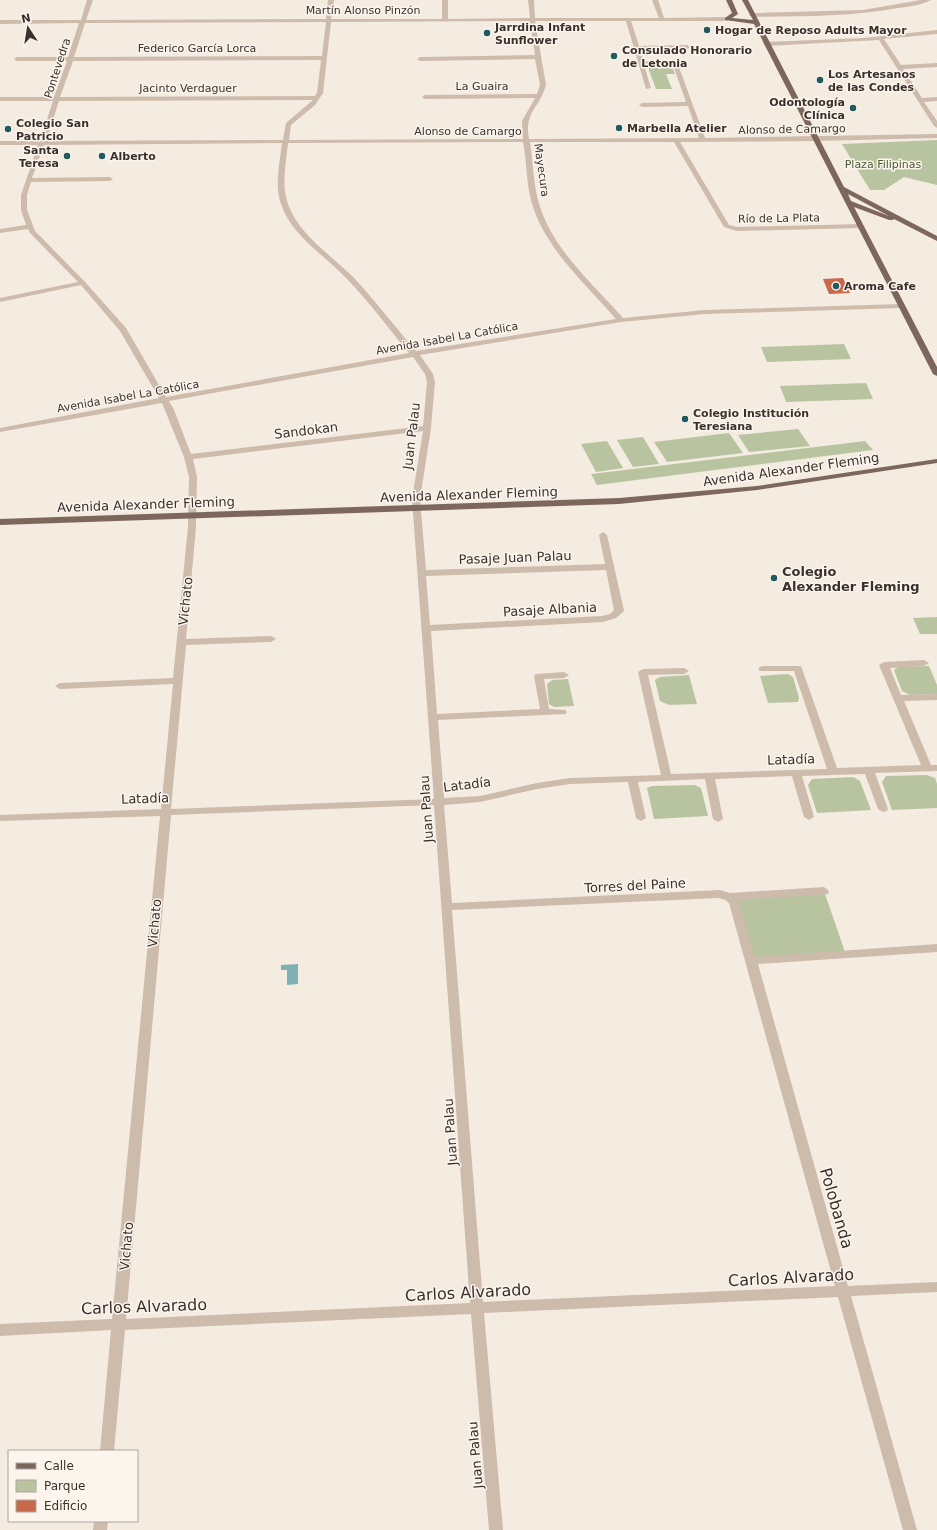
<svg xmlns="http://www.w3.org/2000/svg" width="937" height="1530" viewBox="0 0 937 1530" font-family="'DejaVu Sans',sans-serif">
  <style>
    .green { fill: #b8c4a0 }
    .water { fill: #7fb0b2 }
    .building { fill: #c8694b }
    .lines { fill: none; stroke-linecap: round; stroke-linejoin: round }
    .minor { fill: #cdbbac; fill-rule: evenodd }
    .major { fill: #7d675c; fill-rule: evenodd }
    .poi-dot { fill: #1f5a5e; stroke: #fbf5ee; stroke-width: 1.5 }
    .labels { text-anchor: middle; stroke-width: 3; stroke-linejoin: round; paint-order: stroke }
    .far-street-label { font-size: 11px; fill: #3b302b; stroke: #fbf5ee }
    .far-poi-label { font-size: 11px; font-weight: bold; fill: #3b302b; stroke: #fbf5ee; text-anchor: start }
    .far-park-label { font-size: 11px; fill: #4a5a2e; stroke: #fbf5ee }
    .street-label { font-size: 13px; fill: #3b302b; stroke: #fbf5ee }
    .poi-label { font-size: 13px; font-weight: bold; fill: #3b302b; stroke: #fbf5ee; text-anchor: start }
    .near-street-label { font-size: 16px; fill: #3b302b; stroke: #fbf5ee }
  </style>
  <rect width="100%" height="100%" fill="#f4ebe1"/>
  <path class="green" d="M647,65H671L675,74H666L672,89H656Z
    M937,140V185L904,177L884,190H870L842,144Z
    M844,344L851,359L767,362L761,347Z
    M866,383L873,399L786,402L780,386Z
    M798,429L810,446L749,452L738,435Z
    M729,433L743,453L667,462L654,442Z
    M643,437L659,464L633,467L617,440Z
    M607,441L623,468L596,472L581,444Z
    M865,441L873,450L597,485L591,474Z
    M937,617V634H920L913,618Z
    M929,666L937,685V694L910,695L902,691L894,670L898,667Z
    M788,674L793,677L799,698L798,702L768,703L760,676Z
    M689,675L697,704L669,705L660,701L655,680L660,677Z
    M568,679L574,706L554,707L549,704L547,684L552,680Z
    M927,775L935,778L937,784V808L892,810L882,782L886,776Z
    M853,777L860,781L871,810L817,813L808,785L812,779Z
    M695,785L701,788L708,816L654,819L647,788L652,786Z
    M824,891L846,955L751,961L729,897Z"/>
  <path class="water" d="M298,964V984L287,985V970H281V965Z"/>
  <path class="building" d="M843,278L850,293L829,294L823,279Z"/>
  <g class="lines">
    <path class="minor" d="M87,0H93L86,20L326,19L328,0H334L331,19H442V0H448V19L530,18L528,0H534L535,18H659L652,0H658L664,18L727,17L730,19L727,21H631L639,46L687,45L690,47L687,49L640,50L643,61L677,62L705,138L937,134V138L817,141L680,142L729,225L737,227L860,224L863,226L860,228L737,231L724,227L674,142H530C533,161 533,181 538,200C550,247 592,283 623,318L705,310L902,304L906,306L902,308L705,314L621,322L420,355L433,374L435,382L431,428L420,499L426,570L605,564L599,535L603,532L607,535L624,611L616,618L603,622L431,631L437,714L540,709L534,676L536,674L564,672L569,675L564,678L544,679L549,709L565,710L567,712L565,714L438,720L444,798L480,796L537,783L570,778L661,775L638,672L643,669L684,668L689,671L684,674L648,675L671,774L827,769L794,671H760L758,669L760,667L763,666H801L837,768L921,765L879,665L884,662L924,660L929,663L924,666L890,668L901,695L937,694V700L904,701L931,765H937V771L875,773L888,809L887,811L883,812L878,809L865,774L802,776L814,817L809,820L804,817L792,776L715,779L723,819L718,822L713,819L705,779L638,782L646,818L641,821L636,818L628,782L570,784L537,789L480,802L444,805L452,903L720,890L730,893L824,887L829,891L828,894L738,900L755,957L937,944V952L758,964L848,1286L937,1282V1292L851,1296L917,1530H903L838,1297L484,1313L503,1530H489L471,1314L125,1330L114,1451H100L111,1330L0,1336V1324L112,1319L160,816L0,821V815L161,809L173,684L60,689L55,686L60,683L173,678L188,527L189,477L184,457L162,403L0,432V428L159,398L120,331L81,285L0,302V298L78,282L30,233L28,229L0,233V229L26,225L21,210V195L38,145H0V141H40L53,101H0V97H54L67,61H17L14,59L17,57H68L79,23L0,24V20H81ZM530,21L535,55L420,57L417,59L420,61L535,59L540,85L537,94L425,95L422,97L425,99L535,98L522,121L523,139L289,140L291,125L315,105L323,93L331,22ZM535,21H626L646,89L651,88L644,65H673L686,102L642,103L639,105L642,107L688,106L699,138L529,139C524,111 540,108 546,85ZM326,22L322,56L74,57L85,23ZM321,60L317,93L315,96L60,97L73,61ZM313,100L286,123L283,140L46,141L59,101ZM523,142C527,161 526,181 531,200C543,247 585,283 616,319L416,351C395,327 375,300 353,277C330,254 299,235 288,204C281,185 286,163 288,143ZM282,143C280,163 274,184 281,204C292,237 326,256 349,281C370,303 389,329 409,353L166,397L126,328L85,282L35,231L27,210V195L31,182L110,181L113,179L110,177L32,178L44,145ZM413,357L425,374L427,382L423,426L191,454L174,410L169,401ZM423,431L412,499L434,799L171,809L186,645L271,642L276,639L271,636L186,639L196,527L197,477L193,459ZM606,570L614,610L610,614L602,616L430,625L426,576ZM434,805L470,1303L126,1319L171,815ZM719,898L725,900L729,903L835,1286L483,1302L452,910Z
      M921,0H931C922,5 908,7 898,8C850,17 801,16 752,17L749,15L752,13L863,10Z
      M937,30V34L884,39L901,65L937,63V67L903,69L922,98L937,97V101L924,102L937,121V128L934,126L879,40L766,46L763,44L766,42L864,38Z
      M94,1521H108L107,1530H93Z"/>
    <path class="major" d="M726,0H732L738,14L732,18L753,20L742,0H748L844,187L937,236V241L894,219L893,220H889L854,207L937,367V376L933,374L754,24L725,20V18L732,13ZM848,194L889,216L851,201Z
      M937,459V463L757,490L619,504L0,525V519L619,498L757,486Z"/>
  </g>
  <g class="poi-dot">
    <circle cx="707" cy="30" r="4"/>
    <circle cx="487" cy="33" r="4"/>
    <circle cx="614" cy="56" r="4"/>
    <circle cx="820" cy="80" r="4"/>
    <circle cx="853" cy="108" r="4"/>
    <circle cx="619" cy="128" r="4"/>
    <circle cx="8" cy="129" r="4"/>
    <circle cx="67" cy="156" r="4"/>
    <circle cx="102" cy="156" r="4"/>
    <circle cx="836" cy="286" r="4"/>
    <circle cx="685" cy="419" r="4"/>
    <circle cx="774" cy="578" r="4"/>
  </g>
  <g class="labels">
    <g class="far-street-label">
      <text x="363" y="14">Martín Alonso Pinzón</text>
      <text x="197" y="52">Federico García Lorca</text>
      <text transform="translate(57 68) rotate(-72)" y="4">Pontevedra</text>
      <text x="482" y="90">La Guaira</text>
      <text x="188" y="92">Jacinto Verdaguer</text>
      <text transform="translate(792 129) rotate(-1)" y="4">Alonso de Camargo</text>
      <text x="468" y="135">Alonso de Camargo</text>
      <text transform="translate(542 170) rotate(82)" y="4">Mayecura</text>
      <text transform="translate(779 218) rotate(-1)" y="4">Río de La Plata</text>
      <text transform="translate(447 338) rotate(-10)" y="4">Avenida Isabel La Católica</text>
      <text transform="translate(128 396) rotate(-10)" y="4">Avenida Isabel La Católica</text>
    </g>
    <g class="far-poi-label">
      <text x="495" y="31">Jarrdina Infant<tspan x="495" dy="13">Sunflower</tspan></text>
      <text x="715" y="34">Hogar de Reposo Adults Mayor</text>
      <text x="622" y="54">Consulado Honorario<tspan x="622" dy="13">de Letonia</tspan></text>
      <text x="828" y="78">Los Artesanos<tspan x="828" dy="13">de las Condes</tspan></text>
      <text x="845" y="106" text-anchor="end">Odontología<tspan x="845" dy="13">Clínica</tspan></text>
      <text x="16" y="127">Colegio San<tspan x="16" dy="13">Patricio</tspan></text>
      <text x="627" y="132">Marbella Atelier</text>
      <text x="59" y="154" text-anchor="end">Santa<tspan x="59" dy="13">Teresa</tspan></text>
      <text x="110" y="160">Alberto</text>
      <text x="844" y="290">Aroma Cafe</text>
      <text x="693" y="417">Colegio Institución<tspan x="693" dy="13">Teresiana</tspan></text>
    </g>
    <g class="far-park-label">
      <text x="883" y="168">Plaza Filipinas</text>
    </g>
    <g class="street-label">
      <text transform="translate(306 430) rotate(-7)" y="5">Sandokan</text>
      <text transform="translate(411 436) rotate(-83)" y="5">Juan Palau</text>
      <text transform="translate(791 469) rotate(-8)" y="5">Avenida Alexander Fleming</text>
      <text transform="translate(469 494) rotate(-2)" y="5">Avenida Alexander Fleming</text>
      <text transform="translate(146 504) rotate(-2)" y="5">Avenida Alexander Fleming</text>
      <text transform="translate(515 557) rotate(-2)" y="5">Pasaje Juan Palau</text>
      <text transform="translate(185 601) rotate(-84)" y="5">Vichato</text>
      <text transform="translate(550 609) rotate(-3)" y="5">Pasaje Albania</text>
      <text transform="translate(791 759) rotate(-2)" y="5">Latadía</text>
      <text transform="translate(467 784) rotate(-7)" y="5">Latadía</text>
      <text transform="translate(145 798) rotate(-2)" y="5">Latadía</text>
      <text transform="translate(426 809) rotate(-94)" y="5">Juan Palau</text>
      <text transform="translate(635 885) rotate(-3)" y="5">Torres del Paine</text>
      <text transform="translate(154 923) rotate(-85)" y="5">Vichato</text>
      <text transform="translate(450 1132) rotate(-94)" y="5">Juan Palau</text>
      <text transform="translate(126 1246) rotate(-85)" y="5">Vichato</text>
      <text transform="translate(475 1455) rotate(-95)" y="5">Juan Palau</text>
    </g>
    <g class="poi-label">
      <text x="782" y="576">Colegio<tspan x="782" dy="15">Alexander Fleming</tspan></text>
    </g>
    <g class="near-street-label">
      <text transform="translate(837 1208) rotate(74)" y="6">Polobanda</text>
      <text transform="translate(791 1277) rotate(-3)" y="6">Carlos Alvarado</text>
      <text transform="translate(468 1292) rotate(-3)" y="6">Carlos Alvarado</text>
      <text transform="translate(144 1306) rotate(-2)" y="6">Carlos Alvarado</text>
    </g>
  </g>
  <rect x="8" y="1450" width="130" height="72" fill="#fbf5ee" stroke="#aea6a0"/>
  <rect x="16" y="1463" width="20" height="6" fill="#7d675c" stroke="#aea6a0"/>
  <text x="44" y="1470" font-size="12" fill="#3b302b">Calle</text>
  <rect x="16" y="1480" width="20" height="12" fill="#b8c4a0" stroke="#aea6a0"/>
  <text x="44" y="1490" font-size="12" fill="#3b302b">Parque</text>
  <rect x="16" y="1500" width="20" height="12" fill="#c8694b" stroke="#aea6a0"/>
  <text x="44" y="1510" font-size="12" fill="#3b302b">Edificio</text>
  <g transform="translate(28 28) rotate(348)" stroke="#fbf5ee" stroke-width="3" paint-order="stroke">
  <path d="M0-3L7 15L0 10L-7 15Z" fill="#3b302b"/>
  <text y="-6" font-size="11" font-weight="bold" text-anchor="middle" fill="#3b302b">N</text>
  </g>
</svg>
